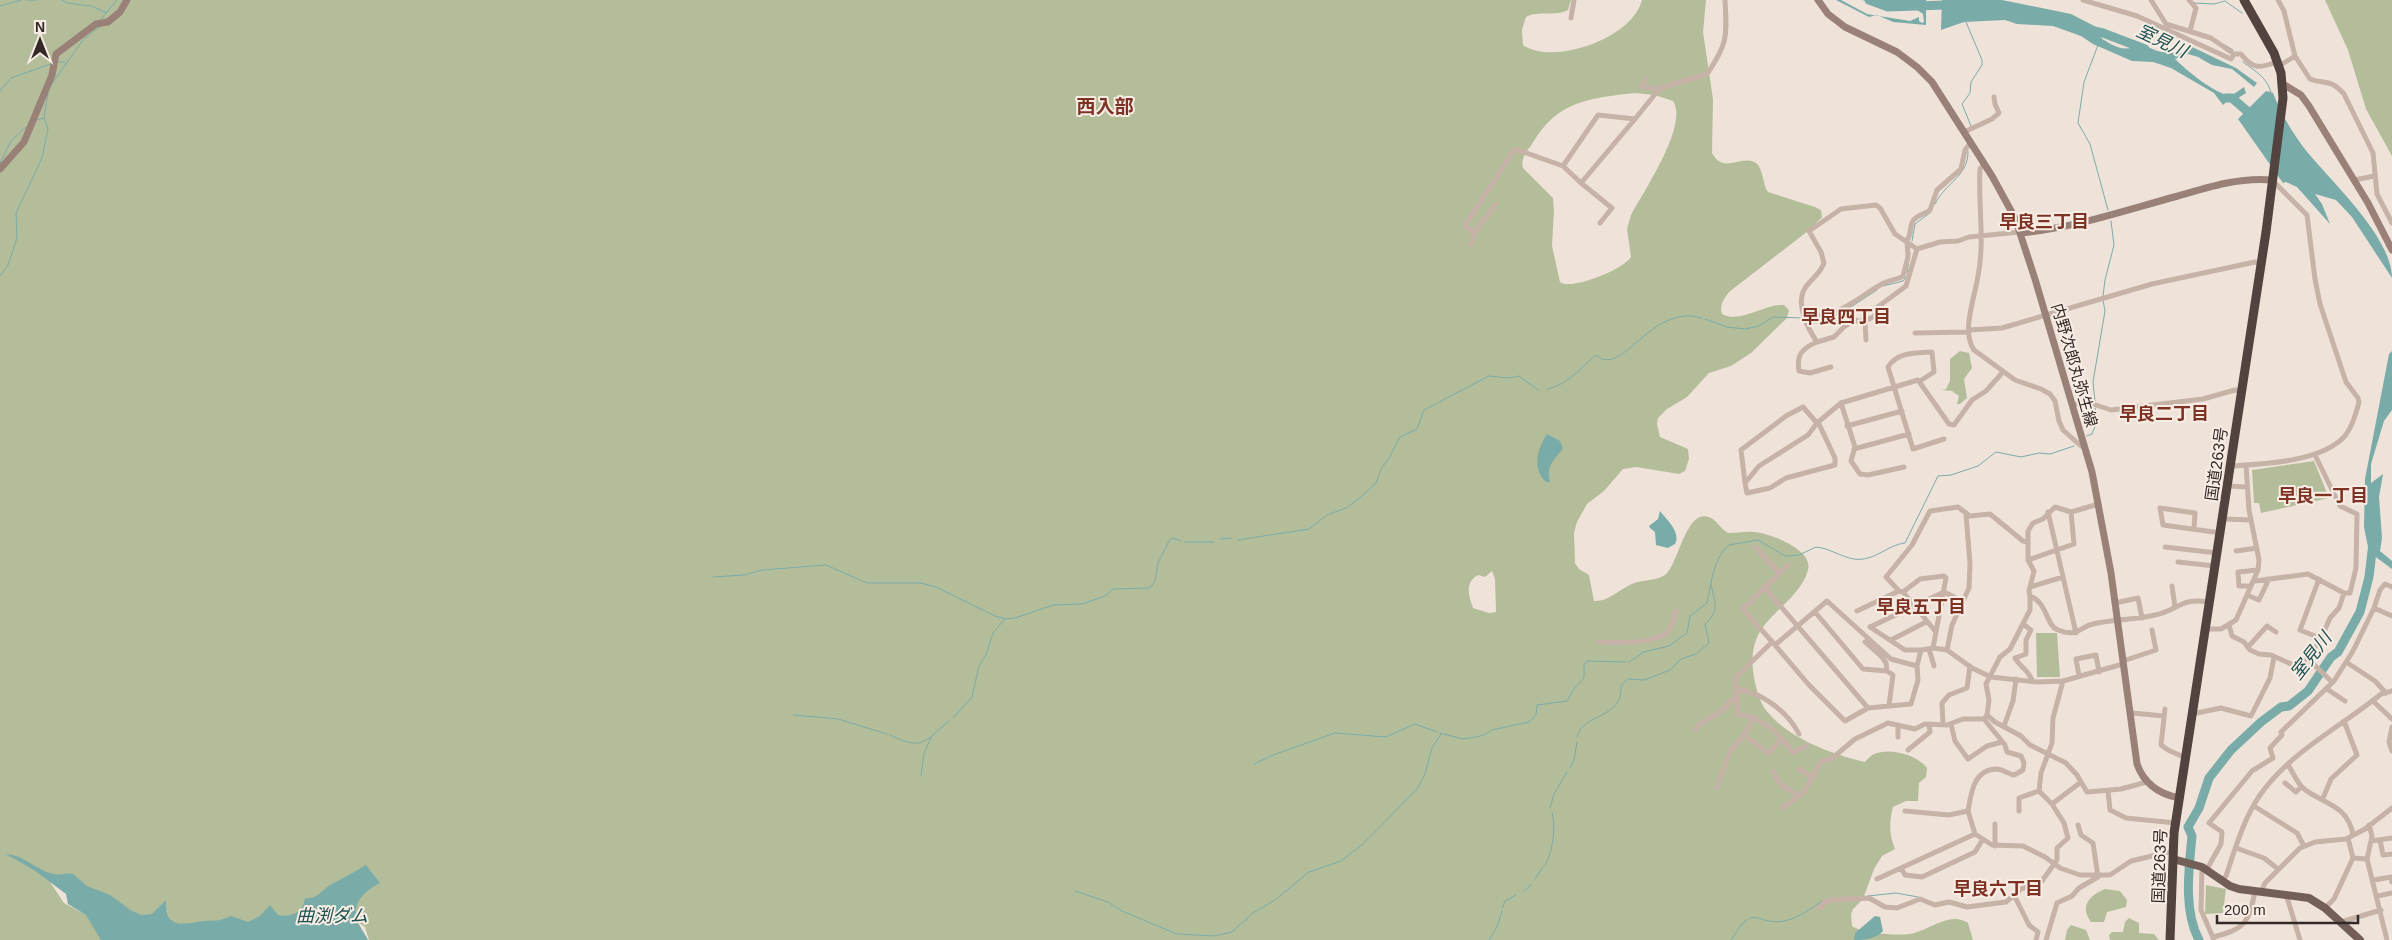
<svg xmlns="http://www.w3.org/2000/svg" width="2392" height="940" viewBox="0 0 2392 940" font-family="Helvetica,'Noto Sans JP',sans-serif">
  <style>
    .green { fill: #b4bd9a; fill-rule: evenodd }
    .water { fill: #79aba9 }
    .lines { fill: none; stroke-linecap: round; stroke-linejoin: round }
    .stream { stroke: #79aba9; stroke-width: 1 }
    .river { stroke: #79aba9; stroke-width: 9 }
    .street { stroke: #c6b2a6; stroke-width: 5 }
    .secondary { stroke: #9a8177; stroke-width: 7 }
    .primary { stroke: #745f58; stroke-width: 8 }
    .highway { stroke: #53433e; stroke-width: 9 }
    .labels { text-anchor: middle; stroke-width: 4; stroke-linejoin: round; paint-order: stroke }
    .street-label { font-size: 16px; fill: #332926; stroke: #f8ede4 }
    .water-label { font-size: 18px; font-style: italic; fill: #1e5251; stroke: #f8ede4 }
    .neighbourhood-label { font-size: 18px; font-weight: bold; fill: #7d3224; stroke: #f8ede4 }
    .quarter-label { font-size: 19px; font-weight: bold; fill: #7d3224; stroke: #f8ede4 }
  </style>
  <rect width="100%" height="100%" fill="#efe3d9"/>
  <path class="green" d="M0,0H1571L1568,10C1555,17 1539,10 1526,17L1522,30L1523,45C1554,66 1633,38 1642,0H1706L1703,32L1713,99L1712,153C1724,175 1740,154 1756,163C1763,168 1763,185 1768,192L1815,207L1821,210L1822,217L1808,231L1729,292C1724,299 1719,305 1722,314C1741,324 1763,304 1784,305L1789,310L1787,318L1751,353L1731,366L1709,373L1687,397L1667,409L1658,418L1657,424L1660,437L1688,449L1689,459L1685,471L1679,474L1636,467L1623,469L1604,491L1587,504L1577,522L1574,533L1575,563L1579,569L1589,575L1594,601C1607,602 1618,591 1628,586C1639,579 1654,582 1665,575C1679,564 1686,505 1711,518C1717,521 1721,529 1728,533C1736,533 1746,531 1754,532C1770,533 1814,550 1808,570C1802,594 1774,610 1761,630C1752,644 1751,661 1754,677C1756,688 1759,700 1765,709C1787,738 1831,754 1865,762C1867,760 1871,755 1874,754C1890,747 1918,755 1927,768L1926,777L1919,783L1918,801H1906L1893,807C1889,822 1889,835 1895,849L1882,856L1874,869L1863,899L1853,909L1851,914L1852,926C1861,933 1897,936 1909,934C1927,932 1950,910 1968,923L1973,940H369L365,927L355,920L296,917L255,924L225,922L185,927L148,918L50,882L64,903L92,918L102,940H0ZM1635,93L1655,95L1673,101C1689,125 1643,192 1631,215L1627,229L1631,257C1624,269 1571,291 1560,282L1552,246L1554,211L1553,198L1523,168C1520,159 1527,151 1532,144C1557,101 1589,98 1635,93ZM1492,571L1495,579L1496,612L1489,613L1473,608C1469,596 1464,583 1478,575L1485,577Z
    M2325,0H2392V156L2366,109L2348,50Z
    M1960,351L1969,353L1972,368L1964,379L1967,398L1960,404H1957L1959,396L1952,391L1942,390L1946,389L1950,381V359Z
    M2314,461L2329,498L2261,513L2259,503H2254L2252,470Z
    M2036,633H2057L2060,677H2037Z
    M2206,885L2226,889L2223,913L2205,914Z
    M2105,889L2120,891L2127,900L2126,907L2107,912L2104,922H2091C2079,906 2090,895 2105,889Z
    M2129,918L2139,923V933L2154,934L2159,940H2110L2109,935L2112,932H2123L2125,922Z
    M2071,925L2086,930L2090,940H2065L2067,930Z"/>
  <path class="water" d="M1836,0H1841L1867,14L1910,21L1919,17V21L1922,23L1924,22L1923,14L1910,5H1886L1862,0H1926V25L1893,22L1877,15L1869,17Z
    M1942,0H2002L2071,14L2102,30L2096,34C2110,45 2125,55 2141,43C2157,53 2167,54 2185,52L2188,45L2236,68L2257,83L2254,87L2232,69L2212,65L2198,57L2188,54L2175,59C2186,70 2215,94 2231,96L2244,87L2246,93L2232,102L2228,100L2223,105L2214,93L2171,68L2153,62L2132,61L2093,44L2081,36L2053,26L2017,24L2005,20L1964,22L1941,30Z
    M2266,91L2273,93C2281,114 2294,136 2308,153C2333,183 2392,238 2392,278L2352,217L2336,200L2315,194L2322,204L2330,224L2297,187L2286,182L2283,183L2238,119Z
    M2392,351V410L2384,421L2371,464V483L2383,474L2379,497L2382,538L2380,551L2392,561V569L2369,552L2364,527L2365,479L2389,354Z
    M1547,434L1560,441L1563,449C1555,458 1545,467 1550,482H1546C1531,468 1538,448 1547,434Z
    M1660,511C1667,520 1681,532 1675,544L1668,548L1656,545L1655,532L1650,528L1649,526L1658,519Z
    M6,854C23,855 34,868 50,873C60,877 65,872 73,874L87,886L110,895L132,911L142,915L152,914L166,900C164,930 184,924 204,921C216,920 218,922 231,916L248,922L260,916L270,905L278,915C291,918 304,912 305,898C318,900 322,889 332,884C345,877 356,871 366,865L380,883C366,890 352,902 357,919C359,927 365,933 368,940H101L86,915L68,904L66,894L34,870Z
    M1875,916L1880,917L1883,931C1876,939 1865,940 1854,940L1855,933Z"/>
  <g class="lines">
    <path class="stream" d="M26,0H37
      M62,0L67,3L91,6L107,13
      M2194,3L2214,4L2225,1L2242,13
      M0,6L21,0
      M101,19L117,0
      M1966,22L1982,60V65L1971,82L1970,93L1962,104L1971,126
      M2100,39L2103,33
      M2098,45L2084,82L2078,123L2090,144L2108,210
      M2225,45L2233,50
      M57,62H65
      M2243,62C2255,71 2268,78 2271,93
      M51,85L83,40L99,27
      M0,91L11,78L51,64
      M36,120L44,118L48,93
      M0,163L11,141L26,127
      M1935,204C1945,183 1969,176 1968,151
      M1912,241L1915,224L1931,212
      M1907,273L1910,253
      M0,276L8,265L17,238L16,213L42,158L48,129L44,118
      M1883,286L1903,281L1906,277
      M2103,296L2105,280L2114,245L2111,221
      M1705,319L1727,327L1745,329L1759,326L1773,317L1803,318
      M1819,319L1840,314L1877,290
      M1547,389C1566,386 1582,367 1596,355C1598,356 1600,358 1602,359C1627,368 1655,303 1702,318
      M2095,401L2093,382L2105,311L2103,300
      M2087,436L2092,434L2097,421L2095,408
      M1220,539L1232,538
      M1238,540L1309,529L1327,515L1346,508L1361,497L1376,483L1381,469L1389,458L1400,437L1417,429L1424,410L1489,376L1508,378L1519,376L1538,390
      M1185,542H1214
      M713,577L744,575L762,570L826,565L867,583H921L936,587L995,616L1006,619L1015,618L1053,605L1082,604L1105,596L1113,589L1150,588L1155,581L1158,563L1169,541L1172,538L1181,541
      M1629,662L1644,652L1669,646L1687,633L1690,616L1707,603C1711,585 1713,558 1729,545L1758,540L1785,556L1799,555L1816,547C1829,548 1841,557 1854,559C1874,562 1887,545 1905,543L1938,476L1951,475L1978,466L1996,452L2021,457L2039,453L2050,454L2074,446
      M1628,679L1644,680L1670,670L1681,659L1696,654L1709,643L1705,624C1720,611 1715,602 1711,585
      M794,715L838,719L887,734
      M953,718L972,697L979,666L986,655L993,633L1004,620
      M1440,733L1463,739L1476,737L1484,735L1492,730L1529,722L1536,715L1537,705L1567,701L1574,689L1584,678V665L1587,661L1626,662
      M890,735C923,751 924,742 949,721
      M1577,737C1583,712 1623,720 1621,686L1626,680
      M1254,764L1273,755L1335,733L1386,737L1415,724L1437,732
      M1570,768L1574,760L1577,742
      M921,776L924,753L931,738
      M1550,808L1554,794L1567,772
      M1545,865C1553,852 1556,827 1552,813
      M1535,879L1543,867
      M1075,891L1108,902L1122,911L1177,934L1214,936L1232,932L1253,913L1275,900L1309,872L1341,861L1363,844L1417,789L1425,774L1432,748L1441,734
      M1523,892L1532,884
      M1868,896L1896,893L1918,897
      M1502,908L1505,901L1516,895
      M1750,918C1758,916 1761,920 1769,921C1789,925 1806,912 1822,901
      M1489,940L1497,927L1502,911
      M1731,940L1742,924L1748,919"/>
    <path class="river" d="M1869,0L1888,7L1945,5L1952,10
      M2089,30L2103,33L2145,49
      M2226,98H2232L2255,118
      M2199,940C2183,910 2189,868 2192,836L2188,827L2199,808L2209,778L2231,750L2261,722L2281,707L2289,706L2308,691L2331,657L2338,652L2360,612L2369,577L2373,543"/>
    <path class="street" d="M2083,0L2137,16L2231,59L2234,54
      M2151,0L2166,24L2211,38L2234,54H2241C2253,70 2260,68 2277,62
      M2189,0L2196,8L2190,31
      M2278,0L2284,11L2295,56L2279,66
      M1571,18L1574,0
      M2295,56L2310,79C2326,85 2330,78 2344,94L2373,153L2377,194L2392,223
      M1646,78L1642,87L1659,89
      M1964,132L1992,119L1999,113L1995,104L1994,97
      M1984,164L1980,169C1978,204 1985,241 1978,276C1975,297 1961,331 1974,350L2015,380L2041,389L2050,394L2055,401L2059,421L2063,430L2081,446H2085
      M1563,166L1581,183
      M2355,180L2374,176
      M1600,223L1612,208L1581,183L1635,119
      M1474,233L1466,227V224L1515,149L1563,166L1598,115L1635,119L1660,88L1707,74C1728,43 1727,37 1725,0
      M1471,245L1474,233L1496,204
      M1805,315C1839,319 1855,299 1882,284C1889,280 1897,280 1903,276L1908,257L1907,240C1912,234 1909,227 1913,221C1915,216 1925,214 1930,210L1937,190L1961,169L1965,150L1971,142
      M1856,320L1845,326L1834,337L1817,342C1808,329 1795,304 1805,288C1811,279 1821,273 1824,263L1821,252L1809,231L1841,209L1876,205L1880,208L1895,234L1917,249
      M1808,321H1865L1875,316V309L1906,286L1917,249L1940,242L1958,241L1969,237L2020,232
      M1865,321L1866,340
      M1969,330L2002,328L2152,284L2255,262L2261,263
      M1915,333L1969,332
      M1817,342C1803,348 1796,354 1799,371L1810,373L1831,367
      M1920,381L1934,372L1932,352C1916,353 1897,352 1888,367L1913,449L1944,439
      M1841,403L1855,447L1851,461L1860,474L1868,475L1904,467
      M2073,404H2093L2111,410L2203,399L2235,390L2242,391
      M1803,407L1817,423L1808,435L1759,466L1745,483L1741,450L1786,416Z
      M1817,423L1841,403L1918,380L1949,424L1954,425L1972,400L1986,391L2003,372
      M1847,426L1902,411
      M1854,449L1909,434
      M2231,466C2264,464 2320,462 2344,437C2352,428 2356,414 2359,402L2358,398L2346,382L2320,304L2315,279L2307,215L2272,180
      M1745,483L1747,493L1770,488L1786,478L1835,465V458L1818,422
      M2228,486L2247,487
      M2099,504L2071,512L2055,507L2043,519L2033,523L2028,531V560L2034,571L2029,591L2030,596C2048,603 2046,626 2058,630C2078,638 2079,627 2093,624C2114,619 2135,620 2155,615C2179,610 2181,597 2209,602
      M2048,512L2076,633
      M2223,519L2251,520
      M2194,529L2195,513L2160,508L2163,525L2221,533
      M1755,547L1779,573
      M2165,547L2217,553
      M2236,551L2257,548
      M2028,560L2074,544L2071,512
      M2178,562L2215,566
      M2319,579L2300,630L2320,638
      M2255,581L2308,574L2344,593H2350L2356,568L2357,514L2340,506L2315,455
      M2172,586L2175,607
      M2250,586H2239L2238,572L2258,570
      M1764,587L1868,708
      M2030,587L2063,577
      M1903,592L1920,579L1944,576L1946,578L1933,648
      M1944,592L1962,601
      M2247,595L2259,600L2268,581L2267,579
      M2115,603L2138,598L2142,618
      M2374,608L2380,590L2385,584L2392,587
      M1857,611L1899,591
      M1815,612L1863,669L1887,671
      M2023,624L2031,630L2026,640V654L2015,658C2020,667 2030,671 2032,681
      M2229,625L2232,636L2244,642L2250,650L2259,654L2271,655L2300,668L2307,658L2331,681
      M1870,627L1944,592
      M1870,627L1905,650H1921
      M2206,629H2221L2236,620L2258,570L2259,560L2249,510L2246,465
      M1936,632L1903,592L1899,591L1886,577L1912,545L1930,511L1958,507L1970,516L1990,514L2023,541L2028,542
      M1891,640L1926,622
      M1599,642C1616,643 1652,644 1666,633C1672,629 1674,618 1676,611
      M1865,642L1882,657L1886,663L1887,671L1893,675L1889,705
      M1775,645L1743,609L1788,565
      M2248,647L2267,626L2276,632
      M1929,649L1934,666
      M1947,650L1952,625L1969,588L1970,564L1966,514
      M2307,658L2320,641L2330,618L2339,608L2344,593
      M2123,661L2156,650L2152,630
      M2346,662L2375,681L2386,693
      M1917,666L1891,659L1827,601L1775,645L1809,685L1845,721L1868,708L1911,704L1918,680L1917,666L1921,650L1933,648L1947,650L1972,668L1991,677L2037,682L2063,681L2123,664
      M2079,676L2076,659L2096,655L2099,672
      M1736,689C1762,692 1788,712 1799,734
      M2327,689L2345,701
      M2373,701L2392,719
      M2165,709L2161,745L2168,750L2186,758
      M2132,713L2164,716
      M2192,714L2221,708L2251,716L2270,678L2274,657
      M1987,715L1995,722L2021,736L2030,745L2066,763L2077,775L2087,792L2121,789L2147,782
      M1754,718C1769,726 1784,737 1793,753L1806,746
      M1951,724L1955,741L1968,759L1987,746L2002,742
      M1898,725V737
      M1943,725L1942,703L1949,695L1967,688L1970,666
      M2004,726L2013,701L2016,679
      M2392,727L2389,742L2392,751
      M1696,730L1698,725L1720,712L1736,696
      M1744,735L1767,752L1769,753L1782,739
      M1908,750L1930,732L1929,724
      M2288,765C2293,772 2297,783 2303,788C2322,804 2348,804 2353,835
      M1799,769L1812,777
      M1773,771L1780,784L1799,796
      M2285,783L2296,792L2301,787
      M1717,788L1730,751L1744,735L1754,718L1738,714L1735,678L1772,642
      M2039,791L2052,804L2081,782
      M2108,791L2110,810L2126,818L2176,823
      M2323,798L2331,779L2357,755L2344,721
      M2254,806L2297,833L2304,846
      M1782,808L1803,793L1822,761L1830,760L1855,739L1888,723L1915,729L1925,724L1947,725L1963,719H1984L1987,715L1989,700L1986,684L2000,657L2010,649L2030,610V596
      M1905,811L1949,815L1968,811L1975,834L1992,845L2023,846L2045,857L2060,868L2080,875H2110L2131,861L2173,851
      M1968,811C1971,794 1973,770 1996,769C2003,769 2008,774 2014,775L2023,770L2024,763L2021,756L2007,752L2005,745L1984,719
      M2019,811V798L2039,791L2041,773L2052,743L2053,718L2063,681
      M1995,824V846
      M2078,825L2081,835L2093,843L2098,877
      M2369,825L2372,836L2367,859L2387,940
      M2380,840L2383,855L2392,854
      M2371,841L2392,838
      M2236,848L2264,858L2278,869
      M2353,858L2367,859
      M2202,867L2201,910L2214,940
      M1901,868L1905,875L1922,877L1975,852L1983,839
      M2207,869L2221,844L2222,832L2209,823L2252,771L2273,758L2270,748L2282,735L2281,732L2334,681L2353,651L2374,608L2392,616
      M1877,879L1975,834
      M2222,880L2226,876C2235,849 2244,818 2260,795C2291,751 2341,727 2381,694L2392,691
      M2374,880L2391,877L2392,882
      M2261,892L2265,883L2300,848L2315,842L2346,839L2365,829L2392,808
      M2286,894L2300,940
      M2014,895L2029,925L2038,932L2036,940
      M2378,896L2392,893
      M1819,908L1825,902L1832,900L1869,898L1885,907L1897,908L1920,899L1935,905L1949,902L1967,907L2006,902L2021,889L2042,881L2057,860V848L2068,838L2064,823L2052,804
      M2325,908L2334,899L2353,858L2348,838
      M2341,922L2381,910
      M2213,937C2244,929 2249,924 2255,891
      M2046,940L2057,903L2072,896L2079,888L2098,877"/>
    <path class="secondary" d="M1818,0L1828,14L1845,27L1897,52L1917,67L1932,82L1992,176L2015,218L2035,279L2092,472L2111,573L2137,764C2144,784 2159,794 2179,798
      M2283,84L2301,95L2309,106L2368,203L2392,250
      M0,169L24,142L52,75L56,54L96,24L108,22L120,12L127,0
      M2021,233C2074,228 2126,210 2178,196C2208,187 2240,177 2272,180"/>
    <path class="primary" d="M2173,859L2202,867L2230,886L2239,889L2309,898L2325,908L2360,940"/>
    <path class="highway" d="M2170,940L2174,833L2266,232L2283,98L2281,73L2274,53L2244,0"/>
  </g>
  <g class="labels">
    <g class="street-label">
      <text transform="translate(2075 365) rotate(74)" y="6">内野次郎丸弥生線</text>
      <text transform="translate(2216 464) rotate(-82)" y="6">国道263号</text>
      <text transform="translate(2159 866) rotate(-88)" y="6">国道263号</text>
    </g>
    <g class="water-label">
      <text transform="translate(2162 41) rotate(25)" y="6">室見川</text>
      <text transform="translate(2311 656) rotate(-52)" y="6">室見川</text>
      <text x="332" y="922">曲渕ダム</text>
    </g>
    <g class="neighbourhood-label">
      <text x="2044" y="228">早良三丁目</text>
      <text x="1846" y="323">早良四丁目</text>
      <text x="2164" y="420">早良二丁目</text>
      <text x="2323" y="502">早良一丁目</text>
      <text x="1921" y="613">早良五丁目</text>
      <text x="1998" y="895">早良六丁目</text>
    </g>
    <g class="quarter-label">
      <text x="1105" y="113">西入部</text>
    </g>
  </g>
  <g transform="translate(40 40)" stroke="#f8ede4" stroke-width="4" paint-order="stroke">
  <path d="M0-4L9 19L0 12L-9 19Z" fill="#332926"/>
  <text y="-8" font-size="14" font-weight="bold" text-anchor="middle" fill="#332926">N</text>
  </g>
  <path d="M2217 915v8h141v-8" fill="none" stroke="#332926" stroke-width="2.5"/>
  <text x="2224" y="915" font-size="15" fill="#332926" stroke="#f8ede4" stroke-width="4" paint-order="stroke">200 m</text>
</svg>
